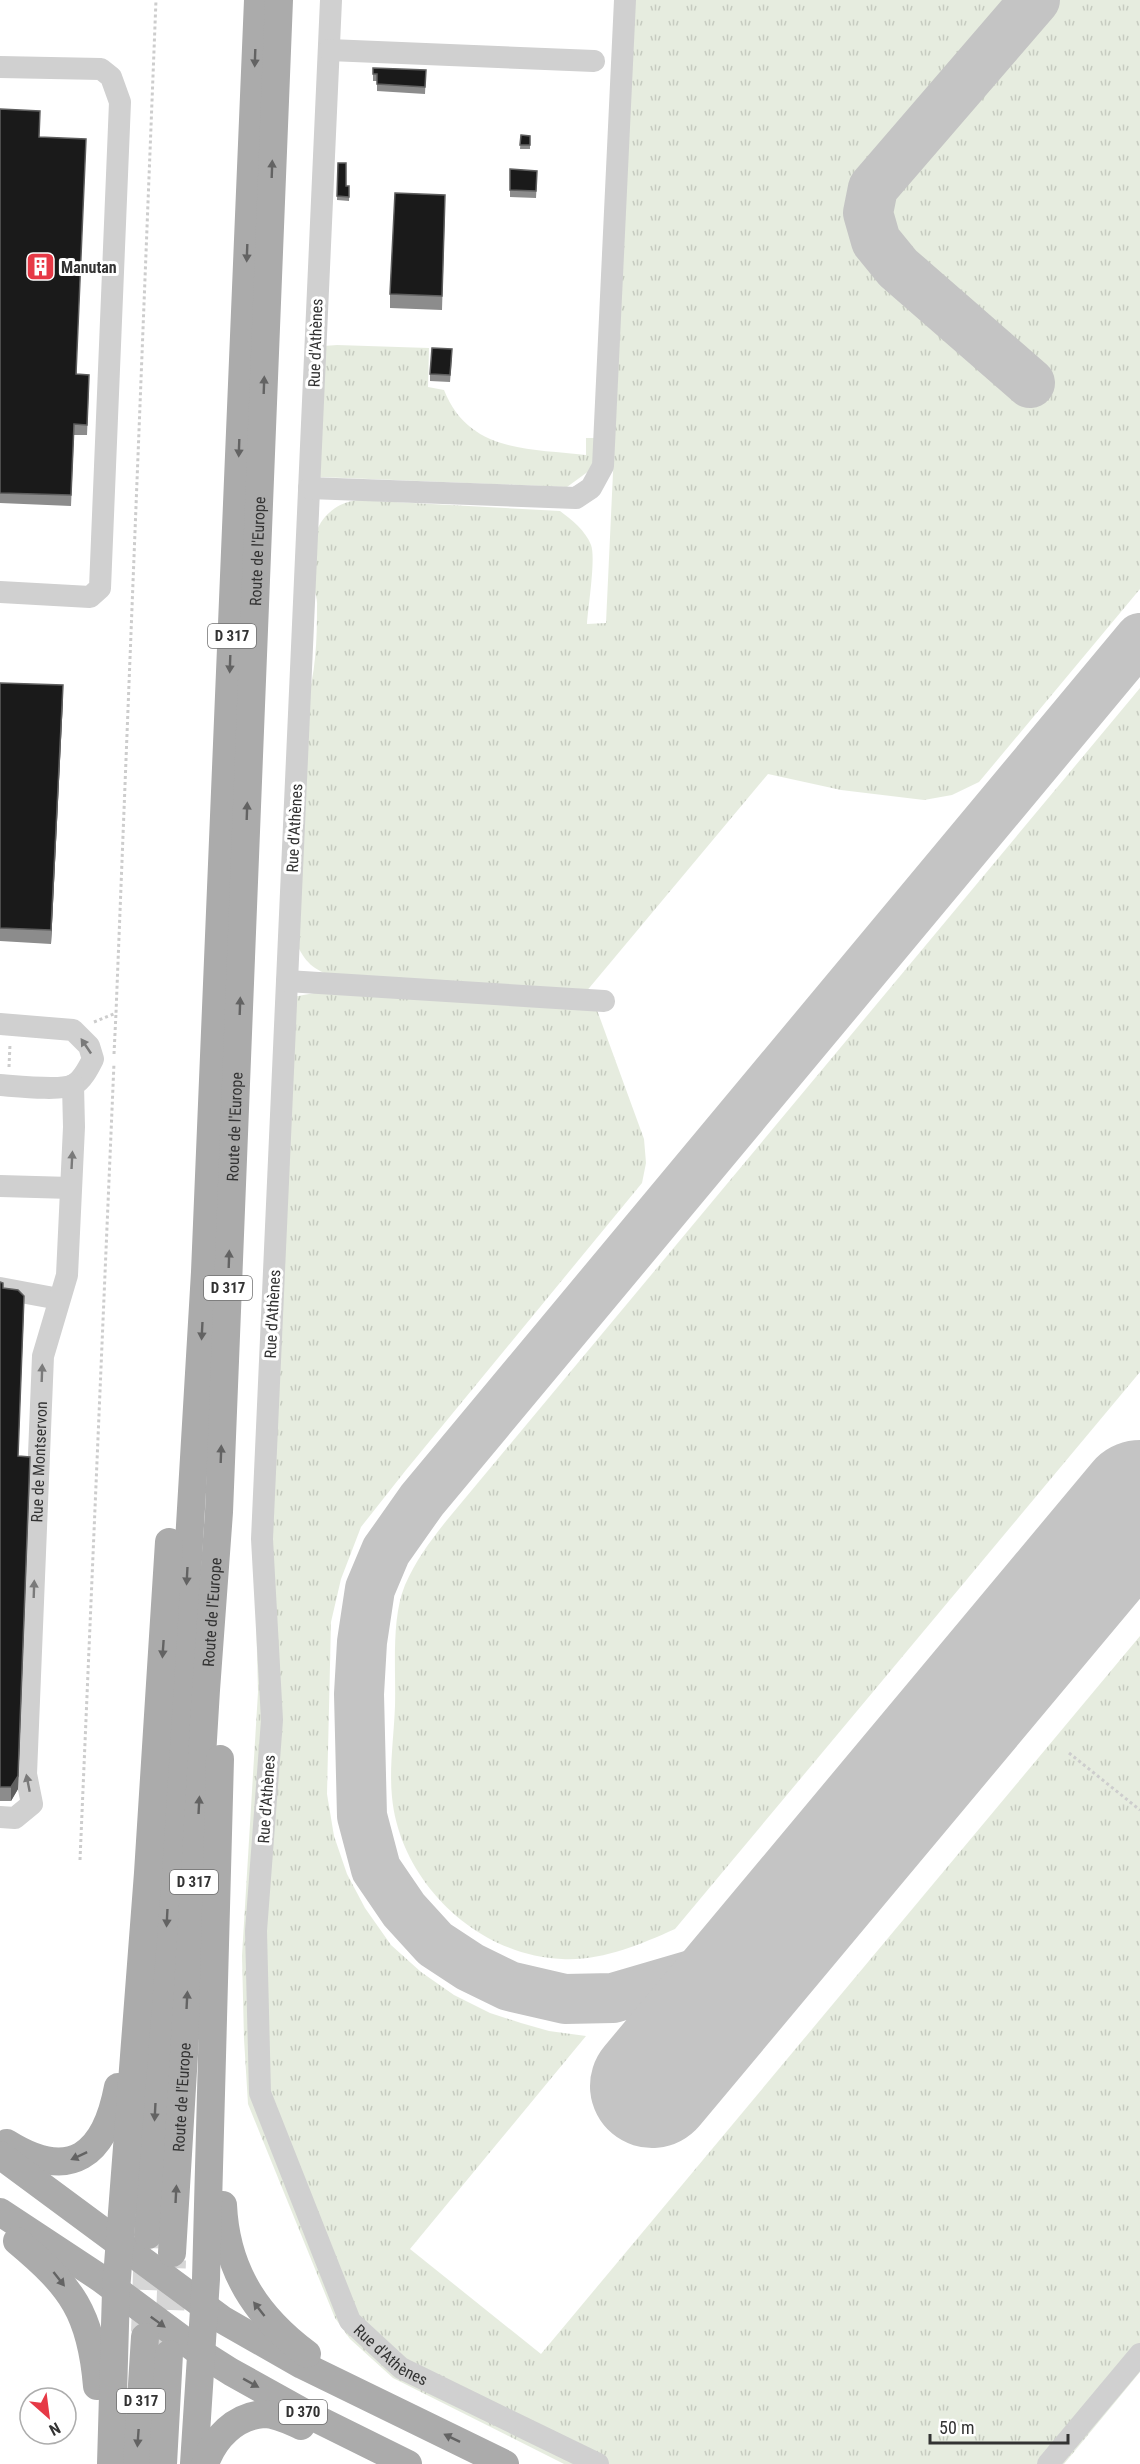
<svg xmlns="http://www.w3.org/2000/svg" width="1140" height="2464" viewBox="0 0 1140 2464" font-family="'Roboto Condensed',sans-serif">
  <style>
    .grass { fill: url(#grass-tufts) }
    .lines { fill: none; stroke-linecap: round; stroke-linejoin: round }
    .taxiway { stroke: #c4c4c4; stroke-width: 50 }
    .runway { stroke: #c4c4c4; stroke-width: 124 }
    .major-tunnel { stroke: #d6d6d6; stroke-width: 28; stroke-dasharray: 28 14; stroke-linecap: butt }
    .path { stroke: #cdcdcd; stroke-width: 3; stroke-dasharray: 3 3; stroke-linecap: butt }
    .minor { stroke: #d0d0d0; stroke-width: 22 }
    .major { stroke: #ababab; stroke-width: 28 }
    .wall { fill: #8c8c8c }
    .shaded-wall { fill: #5f5f5f }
    .building { fill: #1a1a1a; stroke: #5f5f5f; stroke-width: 1.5 }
    .oneway { fill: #636363 }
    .oneway2 { fill: #7a7a7a }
    .labels { text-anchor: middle; stroke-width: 6; stroke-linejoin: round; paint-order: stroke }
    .shield { fill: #fff; stroke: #707070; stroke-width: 1.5 }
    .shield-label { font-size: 15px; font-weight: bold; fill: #333 }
    .poi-label { font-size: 16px; font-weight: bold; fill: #333; stroke: #fff; text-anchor: start }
    .street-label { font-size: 16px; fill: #333; stroke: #fff }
  </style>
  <defs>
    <pattern id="grass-tufts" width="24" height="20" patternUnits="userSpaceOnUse" patternTransform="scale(1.5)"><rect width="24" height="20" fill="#e6ecdf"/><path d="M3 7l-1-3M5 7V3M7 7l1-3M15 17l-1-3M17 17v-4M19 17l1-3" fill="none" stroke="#c6cbc0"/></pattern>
  </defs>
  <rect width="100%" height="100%" fill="#fff"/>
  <path class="grass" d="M635,0H1140V589L979,782L952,795L924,800L841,790L768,774L585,993L335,978C312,968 306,964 295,941L305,707C316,675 317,640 317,606C318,595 311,585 310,574C309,539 319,506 357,500L560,511C572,520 585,530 591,545C596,557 588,608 587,624L606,623Z
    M337,345L429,348L428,387L444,390C469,453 529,448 586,455V438H596L593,468L567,487L320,477L324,346Z
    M1140,688V1372L675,1929C639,1945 602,1961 562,1959C478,1956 400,1882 392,1797C389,1768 394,1736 395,1706C396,1669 391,1619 405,1585C416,1560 431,1540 447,1520Z
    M320,992L597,1010L644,1139L646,1163L642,1183L406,1470L361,1527L341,1579L331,1622L327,1794L334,1836L347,1874L365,1908L391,1945L421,1972L454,1995L490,2013L521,2023L549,2031L586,2036L410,2249L541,2354L1140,1636V2372L1064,2464H564L393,2378L350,2339L335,2318L248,2104L244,2039L242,1956L258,1692L254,1537L276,1000Z"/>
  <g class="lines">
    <path class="taxiway" d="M1030,383L898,268L876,241L868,213L873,188L1035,0
      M799,1911L755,1947L695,1974L613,1998L565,1999L509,1986L470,1967L435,1944L404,1910L376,1869L362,1816L359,1694L362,1642L370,1589L386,1551L422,1500L1140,638"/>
    <path class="runway" d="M652,2086L1140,1502"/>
    <path class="major-tunnel" d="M145,2332L148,2243
      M169,2352L172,2260"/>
    <path class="path" d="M94,1022L116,1013L156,0
      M114,1054L116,1013
      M9,1067L10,1044
      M1069,1753L1140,1810
      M80,1860L114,1063"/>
    <g class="minor">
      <path id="s1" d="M331,0L262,1539L272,1720L256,1931L260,2093L350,2321L401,2368L598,2464"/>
      <path d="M329,50L594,61"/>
      <path d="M0,67L101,69L111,77L120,102L100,588L90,597L0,592"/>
      <path d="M309,488L576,498L591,488L603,466L625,0"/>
      <path d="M287,981L604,1001"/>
      <path d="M0,1024L73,1030L89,1046L93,1059C89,1067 82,1081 73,1085C61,1091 15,1086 0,1085"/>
      <path d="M0,1186L71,1188"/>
      <path d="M0,1288L59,1299"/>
      <path id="s2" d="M0,1817L15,1818L32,1804L26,1774L43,1356L67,1275L74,1127L73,1085"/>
      <path d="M1048,2464L1140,2354"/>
    </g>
    <g class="major">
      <path d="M7,2143C71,2183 105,2155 118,2087"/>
      <path d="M0,2155L223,2320L302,2365L505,2464"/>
      <path d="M223,2205C226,2270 256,2316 307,2354"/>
      <path d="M0,2212L100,2278L201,2353L231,2372L303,2412L408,2464"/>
      <path d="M148,2235L205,1272L258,0"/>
      <path d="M17,2241C72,2287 91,2313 97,2386"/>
      <path id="s3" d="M172,2253L206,1690L219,1512L279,0"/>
      <path d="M111,2464L116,2291L148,1873L169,1542"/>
      <path d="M137,2464L145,2337"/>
      <path d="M163,2464L169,2354"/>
      <path d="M194,2464L206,2279L220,1759"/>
      <path d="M205,2464C214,2438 235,2416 264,2414C277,2414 290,2421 301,2426"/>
    </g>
  </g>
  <path class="wall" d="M373,68L426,70L425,94L377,91V81H373Z
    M0,109L40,137L77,374L89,385L87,435H74L71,506L0,503Z
    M521,135L530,136V149H520Z
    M338,163L346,186H349V201L337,200Z
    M510,169L537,178L536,198L510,197Z
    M445,209L442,310L390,308V294Z
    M452,357L450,382L430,381V374Z
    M0,683L63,699L51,944L0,941Z
    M0,1282L3,1288L24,1310L18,1456L30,1471L18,1789L11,1801H0Z"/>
  <path class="shaded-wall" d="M63,685V699L51,944V930Z
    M30,1457L18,1789L11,1801V1787Z"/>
  <path class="building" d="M373,68L426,70L425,87L377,84V74H373Z
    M0,109L40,111L39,137L86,139L76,374L89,375L87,425L74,424L71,495L0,493Z
    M521,135L530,136V145H520Z
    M338,163H346V186H349V197L337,196Z
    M510,169L537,171L536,191L510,190Z
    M395,193L445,195L442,296L390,294Z
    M432,348L452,349L450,375L430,374Z
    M0,683L63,685L51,930L0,928Z
    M0,1282L3,1283V1288L18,1290L24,1296L18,1456L30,1457L18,1776L11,1787H0Z"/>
  <defs><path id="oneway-solid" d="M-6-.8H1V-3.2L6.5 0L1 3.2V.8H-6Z" transform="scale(1.5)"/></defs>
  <g class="oneway">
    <use href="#oneway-solid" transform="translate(255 58) rotate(92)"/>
    <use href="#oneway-solid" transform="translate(272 169) rotate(-88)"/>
    <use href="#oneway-solid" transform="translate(247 253) rotate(92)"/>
    <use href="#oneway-solid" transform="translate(264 385) rotate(-88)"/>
    <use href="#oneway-solid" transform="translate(239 448) rotate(92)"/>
    <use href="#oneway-solid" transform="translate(230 664) rotate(92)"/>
    <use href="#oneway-solid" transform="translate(247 811) rotate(-88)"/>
    <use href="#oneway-solid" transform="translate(240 1006) rotate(-88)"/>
    <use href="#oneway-solid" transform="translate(229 1259) rotate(-88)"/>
    <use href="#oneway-solid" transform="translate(202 1331) rotate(93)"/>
    <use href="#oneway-solid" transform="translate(221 1454) rotate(-88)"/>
    <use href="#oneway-solid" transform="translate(187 1576) rotate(93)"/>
    <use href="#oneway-solid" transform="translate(163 1649) rotate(94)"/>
    <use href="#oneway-solid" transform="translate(199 1805) rotate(-87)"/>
    <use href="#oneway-solid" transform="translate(167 1918) rotate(93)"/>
    <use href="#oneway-solid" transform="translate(187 2000) rotate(-87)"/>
    <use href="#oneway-solid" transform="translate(155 2112) rotate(93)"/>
    <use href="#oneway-solid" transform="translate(79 2156) rotate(155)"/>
    <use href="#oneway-solid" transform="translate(176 2194) rotate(-87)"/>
    <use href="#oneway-solid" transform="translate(59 2279) rotate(52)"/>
    <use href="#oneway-solid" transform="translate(259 2309) rotate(-128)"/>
    <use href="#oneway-solid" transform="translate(158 2322) rotate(36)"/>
    <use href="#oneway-solid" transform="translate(251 2383) rotate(29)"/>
    <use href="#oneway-solid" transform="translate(138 2438) rotate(94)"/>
    <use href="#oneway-solid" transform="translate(452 2438) rotate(-154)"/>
  </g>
  <g class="oneway2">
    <use href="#oneway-solid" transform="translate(86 1046) rotate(-124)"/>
    <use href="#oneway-solid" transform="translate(72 1160) rotate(-87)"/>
    <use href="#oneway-solid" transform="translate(42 1373) rotate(-88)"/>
    <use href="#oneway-solid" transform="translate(34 1589) rotate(-88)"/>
    <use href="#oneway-solid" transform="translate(28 1783) rotate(-101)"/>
  </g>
  <defs>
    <symbol id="building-square" viewBox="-11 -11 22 22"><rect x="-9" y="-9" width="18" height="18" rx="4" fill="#e63946" stroke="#fff"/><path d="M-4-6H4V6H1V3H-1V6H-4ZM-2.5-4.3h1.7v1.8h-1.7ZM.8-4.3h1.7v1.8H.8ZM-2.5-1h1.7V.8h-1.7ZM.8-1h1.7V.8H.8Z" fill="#fff"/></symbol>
  </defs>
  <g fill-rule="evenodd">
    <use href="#building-square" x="24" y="250" width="33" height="33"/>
  </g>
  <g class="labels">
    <g class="shield">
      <rect x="208" y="624" width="48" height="24" rx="4.5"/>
      <rect x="204" y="1276" width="48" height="24" rx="4.5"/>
      <rect x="170" y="1870" width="48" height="24" rx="4.5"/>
      <rect x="117" y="2389" width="48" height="24" rx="4.5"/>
      <rect x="279" y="2400" width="48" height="24" rx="4.5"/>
    </g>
    <g class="shield-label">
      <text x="232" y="641">D 317</text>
      <text x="228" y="1293">D 317</text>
      <text x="194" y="1887">D 317</text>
      <text x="141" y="2406">D 317</text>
      <text x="303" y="2417">D 370</text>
    </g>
    <g class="poi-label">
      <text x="61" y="273">Manutan</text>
    </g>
    <g class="street-label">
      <text transform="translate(315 343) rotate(-88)" y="6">Rue d'Athènes</text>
      <text dy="6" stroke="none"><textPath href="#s3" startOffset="1704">Route de l'Europe</textPath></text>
      <text transform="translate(294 828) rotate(-87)" y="6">Rue d'Athènes</text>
      <text dy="6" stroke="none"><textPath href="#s3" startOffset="1128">Route de l'Europe</textPath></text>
      <text transform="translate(272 1314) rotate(-87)" y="6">Rue d'Athènes</text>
      <text dy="6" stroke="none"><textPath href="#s2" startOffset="380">Rue de Montservon</textPath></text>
      <text dy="6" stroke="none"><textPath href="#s3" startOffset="642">Route de l'Europe</textPath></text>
      <text transform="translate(266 1799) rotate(-86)" y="6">Rue d'Athènes</text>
      <text dy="6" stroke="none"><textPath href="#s3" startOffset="156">Route de l'Europe</textPath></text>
      <text dy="6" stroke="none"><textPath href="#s1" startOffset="2394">Rue d'Athènes</textPath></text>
    </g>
  </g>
  <g transform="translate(48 2416) rotate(152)"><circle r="28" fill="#ffffff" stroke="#adadad" stroke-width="1.5"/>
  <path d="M0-4.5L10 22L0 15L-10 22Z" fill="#e63946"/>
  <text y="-9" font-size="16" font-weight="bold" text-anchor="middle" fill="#333333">N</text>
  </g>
  <path d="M930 2434v9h138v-9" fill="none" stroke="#333333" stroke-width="3"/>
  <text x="939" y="2434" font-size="18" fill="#333333" stroke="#ffffff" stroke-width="4.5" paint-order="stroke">50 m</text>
</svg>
